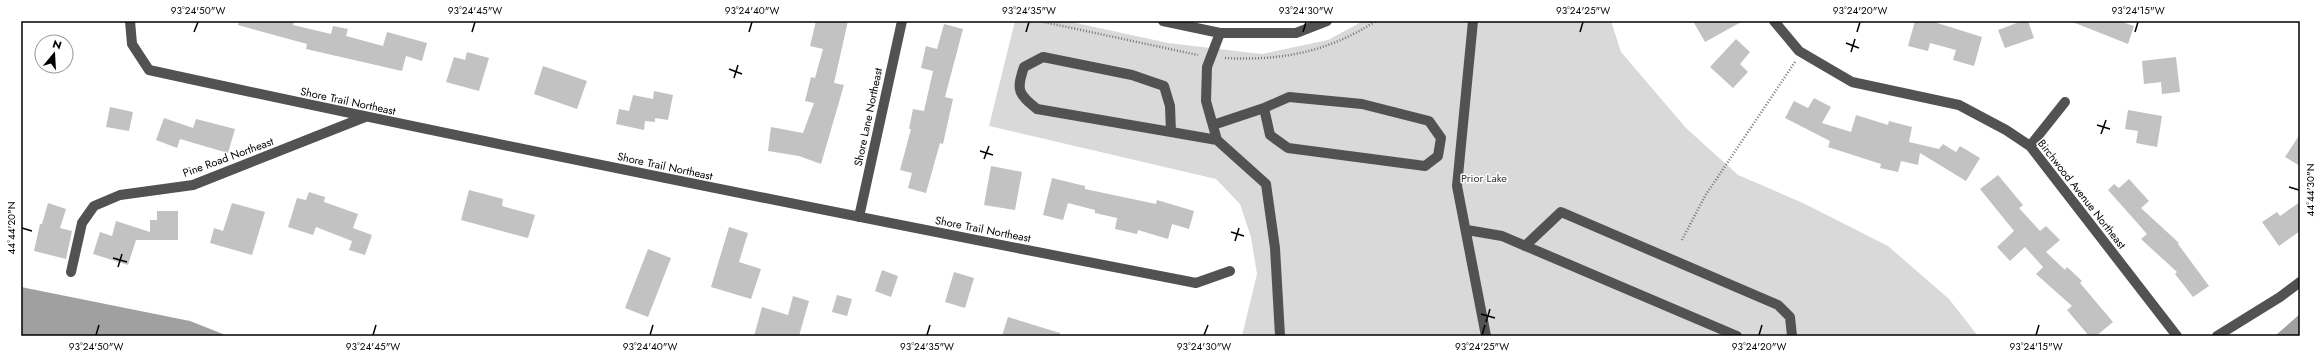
<svg xmlns="http://www.w3.org/2000/svg" width="2321" height="357" viewBox="0 0 2321 357" font-family="Jost,sans-serif">
  <style>
    .green { fill: #d9d9d9 }
    .water { fill: #a0a0a0 }
    .building { fill: #c2c2c2 }
    .lines { fill: none; stroke-linecap: round; stroke-linejoin: round }
    .path { stroke: #747474; stroke-width: 2.5; stroke-dasharray: 1 2; stroke-linecap: butt }
    .minor { stroke: #525252; stroke-width: 10 }
    .ticks { fill: none; stroke: #000; stroke-width: 1.5 }
    .labels { text-anchor: middle; stroke-width: 3; stroke-linejoin: round; paint-order: stroke }
    .street-label { font-size: 11px; fill: #000; stroke: #fff }
    .park-label { font-size: 11px; fill: #303030; stroke: #fff }
    .neatline { fill: none; stroke: #000; stroke-width: 1.5 }
    .ticks-label { font-size: 10px; text-anchor: middle; fill: #000 }
  </style>
  <rect width="100%" height="100%" fill="#fff"/>
  <path class="green" d="M1015,21H1067L1168,43L1262,54L1328,40L1363,21H1611L1621,52L1686,128L1738,175L1803,203L1888,246L1949,299L1978,336H1242L1257,274L1251,237L1240,204L1216,179L989,126Z"/>
  <path class="water" d="M21,287L190,321L228,336H21Z
    M2300,314V336H2275Z"/>
  <path class="building" d="M239,21H294L293,25L331,34L333,26L348,29L346,36L383,46L387,32L427,43L422,61L406,56L402,71L306,49L307,44L238,25Z
    M816,21H848L834,83L844,85L821,164L799,156L768,151L771,127L803,133L814,103L805,101L811,77L815,78L823,49L810,46Z
    M1693,21H1743L1705,42Z
    M1915,21H1931L1982,37L1974,66L1953,60L1956,50L1930,43L1928,51L1908,46Z
    M2022,21H2028L2034,38L2005,48L1998,30Z
    M2070,21H2119L2134,26L2128,44Z
    M944,24L963,29L945,97L953,99L943,144L940,143L926,193L908,188L912,173L900,170L911,129H909L913,109L924,111L933,71L921,68L926,46L937,49Z
    M1736,39L1750,52L1740,64L1748,72L1733,88L1710,67Z
    M467,52L489,58L479,91L446,82L454,57L465,60Z
    M2176,57L2180,92L2162,94L2161,82L2144,84L2142,61Z
    M543,66L587,81L577,109L534,94Z
    M654,91L673,95L668,120L655,118V122L645,121L644,130L616,124L619,109L629,111L633,95L653,99Z
    M1814,98L1831,107L1822,123L1851,132L1856,115L1888,125L1889,121L1912,127L1909,142L1939,149L1943,144L1956,152L1960,146L1980,158L1966,181L1920,153L1918,165L1901,161L1898,172L1880,168L1881,164L1828,147L1830,141L1785,118L1794,101L1808,108Z
    M110,107L133,112L129,131L106,127Z
    M2128,110L2162,116L2157,147L2136,143L2138,131L2125,129Z
    M164,118L193,128L196,119L235,129L228,153L180,139L177,148L156,140Z
    M2300,134V166L2285,157Z
    M991,166L1022,172L1015,210L984,205Z
    M1998,175L2023,205L2019,208L2040,231L2046,226L2060,240L2046,252L2065,270L2067,267L2082,281L2080,283L2113,322L2096,336H2089L2067,310L2072,306L2036,274L2043,267L2025,247L2010,261L1997,247L2014,231L1980,189Z
    M1052,178L1085,186V189L1156,204L1157,200L1194,211L1189,229L1172,224L1168,239L1138,230L1137,234L1115,229L1117,218L1095,213V210L1068,203L1063,220L1043,215Z
    M2129,179L2149,201L2141,208L2179,243L2178,244L2209,286L2193,297L2175,274L2177,272L2141,239L2147,234L2108,190L2114,184L2119,188Z
    M469,190L503,199L502,206L535,215L528,238L461,220Z
    M309,192L325,197L324,202L358,214L353,228L372,235L365,255L349,250L352,241L316,227L313,235L288,227L297,198L306,200Z
    M2300,202V231L2279,246L2262,222L2277,212L2280,216Z
    M48,203L66,209L60,228L72,231L66,259L34,251L40,224H42Z
    M232,203L265,212L252,255L210,243L214,228L223,231Z
    M157,211H178V240H136L128,265L93,254L100,232L112,236L116,221L150,232V220H157Z
    M729,227L748,233L739,262L761,269L751,299L711,287Z
    M648,249L671,258L648,317L625,308Z
    M882,270L898,276L891,297L875,291Z
    M954,272L974,278L965,308L945,302Z
    M837,295L852,299L847,316L832,312Z
    M793,296L809,301L799,336H754L762,307L788,315Z
    M1008,317L1060,333V336H1002Z"/>
  <g class="lines">
    <path class="path" d="M1039,21L1198,55
      M1225,58C1281,61 1328,52 1376,21
      M1682,240L1705,196L1795,62"/>
    <path class="minor" d="M130,21L132,44L149,70C497,146 846,215 1196,283L1230,271
      M1163,21L1220,33H1296L1327,21
      M1473,21L1457,186L1486,336
      M1774,21L1799,51L1852,82L1959,105L2006,130L2030,146L2177,336
      M1220,33L1207,67L1206,101L1217,140L1266,184L1275,248L1280,336
      M1213,125L1264,108L1270,135L1288,148L1425,166L1438,156L1441,138L1429,121L1362,104L1289,97L1264,108
      M1171,132L1037,109C1018,94 1016,90 1024,67L1043,57L1132,75L1164,86L1170,106L1171,132L1217,140
      M2030,146L2065,102
      M859,217L902,21
      M1467,230L1502,236L1737,336
      M1525,246L1561,212L1778,305L1790,317L1792,336
      M71,272L82,223L94,206L120,195L193,185L365,117
      M2217,336L2280,297L2300,282"/>
  </g>
  <path class="ticks" d="M194,32L198,22M472,32L475,22M749,32L752,22M1026,32L1029,22M1303,32L1306,22M1580,32L1583,22M1857,32L1860,22M2135,32L2138,22M1846,43L1859,48M1851,52L1855,39M729,69L742,74M734,78L738,65M2097,125L2110,129M2101,134L2106,120M980,151L993,155M984,159L989,146M2289,187L2299,190M22,228L32,231M1231,232L1244,236M1235,241L1239,228M113,258L127,262M118,267L122,254M1481,314L1495,318M1486,322L1490,309M96,335L99,325M373,335L376,325M650,335L653,325M927,335L930,325M1204,335L1208,325M1482,335L1485,325M1759,335L1762,325M2036,335L2039,325"/>
  <g class="labels">
    <g class="street-label">
      <text transform="translate(348 101) rotate(12)" y="4">Shore Trail Northeast</text>
      <text transform="translate(868 117) rotate(-78)" y="4">Shore Lane Northeast</text>
      <text transform="translate(228 157) rotate(-20)" y="4">Pine Road Northeast</text>
      <text transform="translate(665 166) rotate(12)" y="4">Shore Trail Northeast</text>
      <text transform="translate(2082 194) rotate(52)" y="4">Birchwood Avenue Northeast</text>
      <text transform="translate(983 229) rotate(11)" y="4">Shore Trail Northeast</text>
    </g>
    <g class="park-label">
      <text x="1484" y="182">Prior Lake</text>
    </g>
  </g>
  <rect width="2321" height="357" fill="none" stroke="#ffffff" stroke-width="44"/>
  <g transform="translate(54 54) rotate(18)"><circle r="19" fill="#ffffff" stroke="#999999"/>
  <path d="M0-3L7 15L0 10L-7 15Z" fill="#000000"/>
  <text y="-6" font-size="11" font-weight="bold" text-anchor="middle" fill="#000000">N</text>
  </g>
  <rect x="22" y="22" width="2277" height="313" class="neatline"/>
  <g class="ticks-label">
    <text x="198" y="14">93°24'50"W</text>
    <text x="475" y="14">93°24'45"W</text>
    <text x="752" y="14">93°24'40"W</text>
    <text x="1029" y="14">93°24'35"W</text>
    <text x="1306" y="14">93°24'30"W</text>
    <text x="1583" y="14">93°24'25"W</text>
    <text x="1860" y="14">93°24'20"W</text>
    <text x="2138" y="14">93°24'15"W</text>
    <text transform="translate(2310 190) rotate(-90)" y="4">44°44'30"N</text>
    <text transform="translate(11 228) rotate(-90)" y="4">44°44'20"N</text>
    <text x="96" y="350">93°24'50"W</text>
    <text x="373" y="350">93°24'45"W</text>
    <text x="650" y="350">93°24'40"W</text>
    <text x="927" y="350">93°24'35"W</text>
    <text x="1204" y="350">93°24'30"W</text>
    <text x="1482" y="350">93°24'25"W</text>
    <text x="1759" y="350">93°24'20"W</text>
    <text x="2036" y="350">93°24'15"W</text>
  </g>
</svg>
